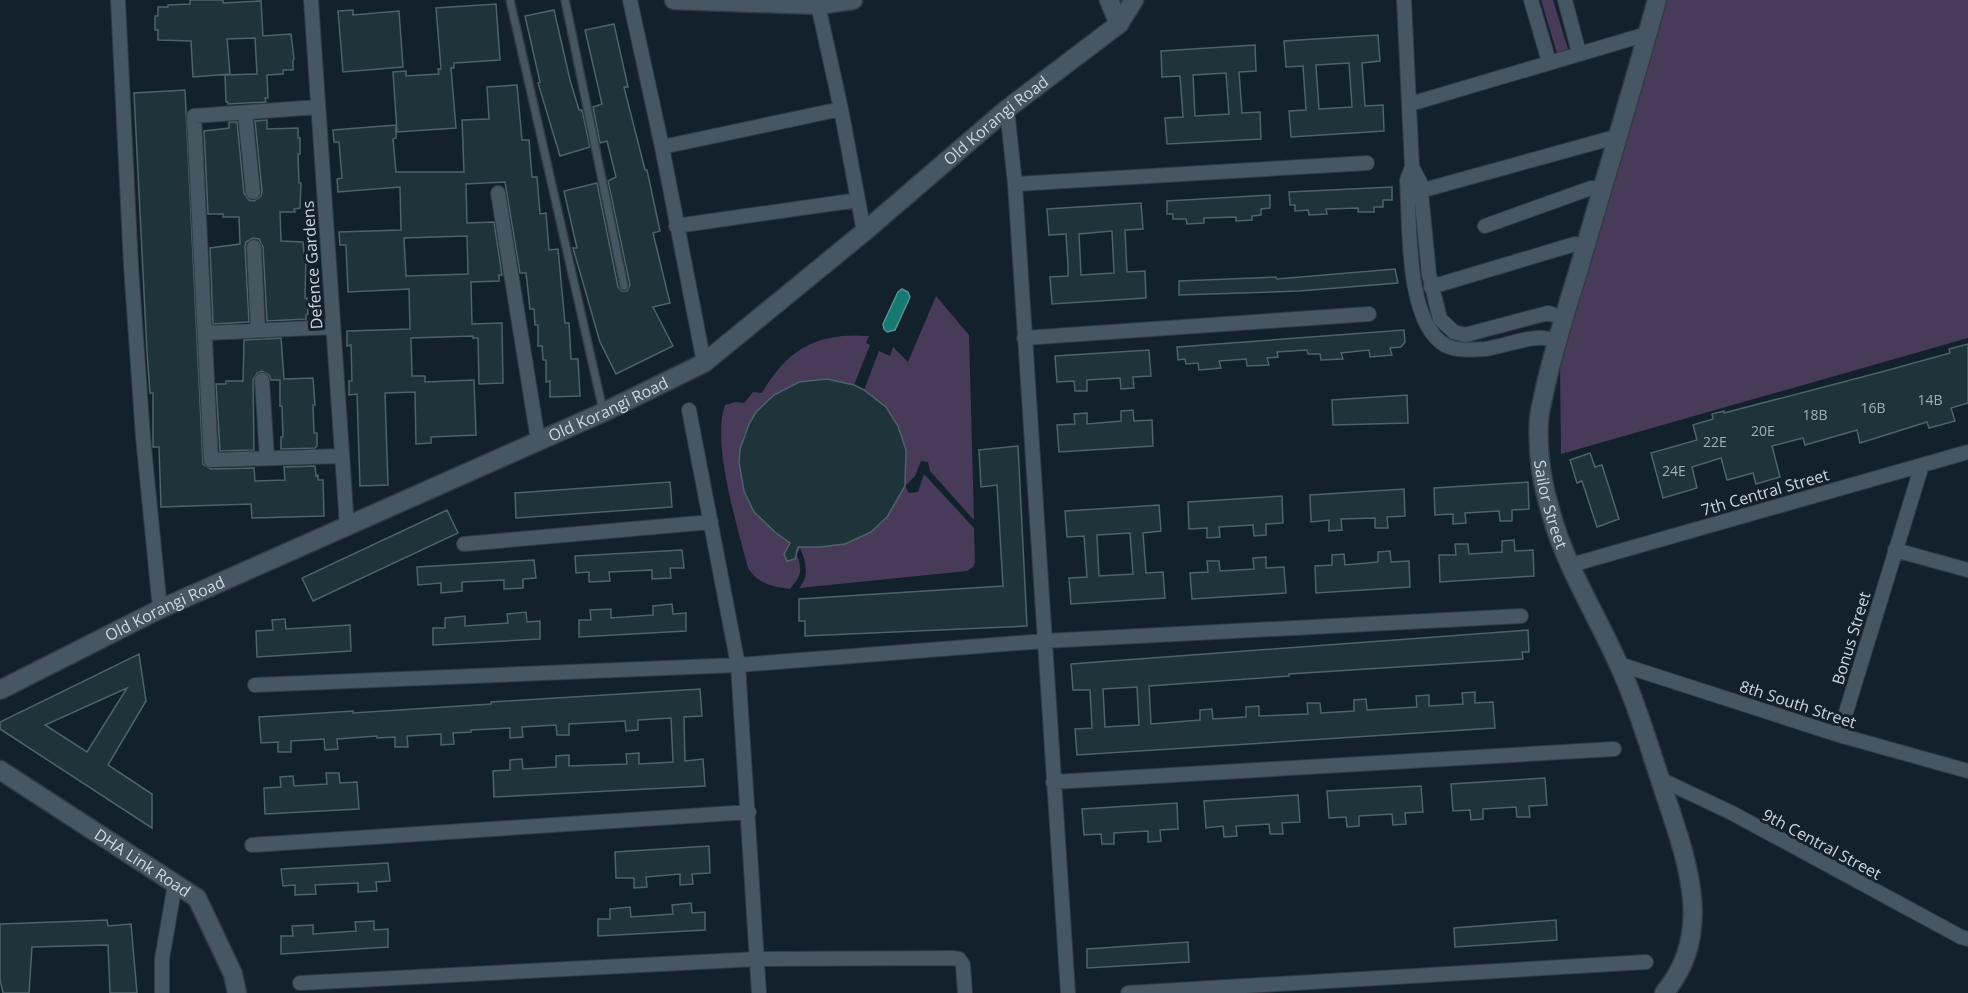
<svg xmlns="http://www.w3.org/2000/svg" width="1968" height="993" viewBox="0 0 1968 993" font-family="'Open Sans',sans-serif">
  <style>
    .green { fill: #473b59 }
    .water { fill: #177972; stroke: #4e9592; stroke-width: 1.5 }
    .building { fill: #1f343a; stroke: #4d6369; stroke-width: 1.5; fill-rule: evenodd }
    .lines { fill: none; stroke-linecap: round; stroke-linejoin: round }
    .service-casing { stroke: #323b44; stroke-width: 10 }
    .minor-casing { stroke: #323b44; stroke-width: 16 }
    .tertiary-casing { stroke: #323b44; stroke-width: 21 }
    .service { stroke: #465663; stroke-width: 7 }
    .minor { stroke: #465663; stroke-width: 14 }
    .tertiary { stroke: #465663; stroke-width: 18 }
    .labels { text-anchor: middle; stroke-width: 6; stroke-linejoin: round; paint-order: stroke }
    .number-label { font-size: 14px; fill: #a2aeb5 }
    .street-label { font-size: 16px; fill: #cdd6de; stroke: #13212c }
  </style>
  <rect width="100%" height="100%" fill="#13212c"/>
  <path class="green" d="M1541,0H1553L1568,49L1557,53Z
    M1664,0H1968V338L1561,454L1560,366Z
    M936,296L969,335L974,520L930,471L928,462L921,461L915,476L905,486L909,493L918,492L924,474L974,528L975,562L973,567L967,571L799,588C810,576 806,562 800,548L797,554C802,572 802,574 790,589C773,587 758,584 748,568C738,528 711,443 725,405L736,402L744,403L753,392L762,393C787,349 818,332 869,336L866,343L870,345L854,385L827,379L799,382L774,395L756,412L744,435L739,463L744,491L754,512L775,532L788,542L800,547L845,544L887,517L905,486L906,450L898,426L886,407L864,390L879,351L890,356L893,347L908,362Z"/>
  <path class="water" d="M902,289L908,292L910,297L895,330L887,332L884,329L883,324L898,292Z"/>
  <path class="building" d="M190,0H223V3L261,1L263,36L291,34L294,59L293,60V70H283V74L267,75L268,98H265L266,102L228,104V102H226L225,75L257,74L255,38L227,39L230,74L193,77L191,41L158,40V30H155V16H158V7H168V5L190,4Z
    M496,4L500,60L454,63V68H451L456,128L397,132L393,72L406,71V76L439,74L438,69H441L436,8Z
    M353,10V15L399,11L403,67L343,72L338,11Z
    M554,10L570,80L579,110H582L590,147L560,156L538,83L540,82L525,16Z
    M614,24L628,87H624L645,170H647L660,231L653,233L670,303L653,307L673,346L616,374L600,342L573,248H577L564,191L597,183L618,287L622,291H627L630,285L608,181L616,177L607,141L600,143L593,107L602,104L585,30Z
    M1378,35L1380,61L1362,63L1365,106L1383,105L1384,131L1291,137L1289,111L1306,110L1303,66L1286,67L1284,41ZM1349,63L1352,107L1319,109L1316,65Z
    M1255,45L1256,71L1239,72L1242,113L1260,112L1261,139L1167,144L1165,118L1183,117L1180,76L1162,77L1161,51ZM1226,73L1229,114L1195,116L1193,75Z
    M517,85L522,140H529L532,177H537L540,214L546,213L549,250L558,249L565,323H569L571,359H578L580,396L550,397V381L546,382V360H543L542,346H538V325H535L534,309H530L526,273H520L505,182L466,184L467,223L494,222L502,275H499V281L471,282L472,324L502,323L503,383L479,384L478,338H473V336L411,338L412,376H425V382L474,380L476,435L431,437V443L416,444L415,392L385,393L388,485L360,486L357,394L349,395V381H352L351,345L347,346V331L410,329L409,289L348,292L346,245H340L339,232L401,230L400,187L338,192L337,179L342,178L339,142H334L333,130L396,125V138L393,139L396,172H464L462,120L489,119L487,87ZM467,236L468,274L406,276L404,238Z
    M185,90L203,464L211,469L254,468L255,481L285,480L284,467L315,466L316,476L318,475V480H323L324,516L252,518L251,504L161,507L159,447H153V393H150L147,352L134,93Z
    M267,120V129L298,128V138H300V154H298L299,183H301L300,208L294,209L295,212H280L281,241L303,242L304,254L306,255L305,298H307L308,314L306,315V319L267,321L263,247L259,239L253,238L246,242L245,247L249,322L213,324L210,248L240,244L239,217H223V214H208L204,131L229,128V122H237L244,193L249,200L254,201L261,196L262,191L255,121Z
    M1392,187V200H1383V207H1374V212H1358V208L1326,209L1327,214L1309,215L1308,210L1295,211V205H1290L1289,192Z
    M1270,195V208L1261,209V215L1252,216V220L1236,221V217L1204,218V223L1187,224L1186,219H1173V214H1167V201Z
    M1141,203L1143,229L1125,230L1127,272L1145,271L1146,298L1052,304L1050,277L1068,276V266L1066,234L1049,235L1047,209ZM1112,231L1114,273L1081,275L1079,234Z
    M1395,269L1398,283L1299,291L1179,295V281L1276,277L1277,279Z
    M1404,330L1405,342L1401,347L1390,348L1392,355L1370,357L1369,350L1341,353L1343,359L1321,360L1320,354H1308L1307,350L1277,352L1278,357L1267,358L1269,365L1247,366L1246,359L1219,361L1221,368L1199,370L1198,363L1186,364L1185,359L1178,360L1177,347Z
    M281,338L284,379L313,378L315,405H313L314,433H317V446L315,448L281,449V437H283L282,406H280V380H271L269,375L262,371L257,373L253,380L254,450L220,451L216,384H226V381H243L244,340Z
    M1968,344V403L1951,408L1955,421L1929,428L1927,422L1860,443L1857,430L1805,445L1803,438L1772,446L1780,477L1756,484L1753,473L1727,480L1721,458L1692,467L1697,488L1663,498L1651,453L1697,440L1693,425L1713,419L1712,414L1724,411V413L1885,371L1950,353L1949,349Z
    M1149,350L1151,376L1133,377L1134,388L1121,389L1120,378L1087,380V391H1075L1074,381L1057,382L1055,356Z
    M827,379L854,385L864,390L886,407L898,426L906,450L905,486L887,517L871,532L845,544L820,547H798L795,559L787,561L784,554L790,543L775,532L754,512L744,491L739,463L740,449L749,424L756,412L774,395L799,382Z
    M1407,395L1408,423L1333,425L1332,400Z
    M1133,410L1134,421L1152,420L1153,446L1059,452L1057,425L1075,424L1074,414L1087,413V424L1121,421V411Z
    M1018,446L1027,626L805,636V621H799V599L1003,586L997,485L981,487L979,450Z
    M1590,453L1595,467L1602,465L1619,519L1597,527L1582,481L1577,483L1570,460Z
    M670,482L672,507L516,518L515,493Z
    M1528,482L1529,509L1512,510V521H1500L1499,511L1465,513L1466,523L1453,524V514L1435,515L1434,488Z
    M1404,489L1405,516L1387,517L1388,528H1375V518L1341,519L1342,530L1329,531V520L1311,522L1310,495Z
    M1282,496L1283,523L1266,524V535L1254,536L1253,525L1219,527L1220,537L1207,538V528L1189,529L1188,502Z
    M1159,505L1161,531L1143,533L1146,573L1163,572L1165,598L1071,604L1069,578L1087,577L1084,536L1067,537L1065,511ZM1130,533L1133,574L1099,576L1097,535Z
    M447,510L458,533L313,601L302,578Z
    M1514,540L1515,551L1533,550L1534,576L1440,582L1439,555H1456L1455,544H1468L1469,554L1502,552V541Z
    M682,550L684,568H670L671,578L652,579V570L609,572L610,581L589,582V572L576,573L575,556Z
    M1390,551L1391,562L1409,561L1410,587L1316,593L1315,566L1332,565V555L1344,554L1345,565L1378,562V552Z
    M1266,557V568L1284,567L1286,593L1192,599L1190,573L1208,572L1207,561H1219L1220,571L1254,569L1253,558Z
    M534,560L536,578L523,579V588L504,589V580L462,582V591L441,593V583L418,585L417,567Z
    M672,604L673,614L686,613V631L579,637V620H591L590,610L611,609V618L653,615V606Z
    M526,612L527,622L540,621V639L433,645V628H445V618L465,616V626L508,623L507,614Z
    M285,619L286,629L350,625L351,651L257,657L256,631L273,630L272,620Z
    M1528,630L1529,652H1522L1523,659L1289,674V676L1149,686L1151,724L1200,720V710L1212,709L1213,719L1246,717V707L1259,706V716L1308,714L1307,703H1320L1321,713L1354,711V700L1366,699L1367,710L1417,707L1416,696L1429,695V706L1463,704L1462,693L1475,692V703L1493,702L1495,728L1077,755L1075,729L1092,728L1090,690H1073L1071,664ZM1137,687L1139,725L1105,727L1103,689Z
    M139,654L146,701L108,765L152,794V828L0,729V722ZM127,688L87,752L45,725Z
    M700,689L702,716L684,717L685,761L703,759L705,786L494,797L493,771L510,770V760L522,759L523,769L556,767V756L569,755V766L627,764L626,754L639,753V764L673,762L671,718L638,720V730L626,731L625,721L569,724V735H557L556,725L522,727L523,737L510,738V728L471,730V732L453,733L454,744L441,745V734L407,736L408,747H395V737L377,738V736L337,739L338,749L325,750L324,739L291,741V752H278V742L261,743L259,717L353,711V713L491,704V702Z
    M326,773H339L340,783L357,782L359,809L265,814L264,788L281,787L280,777L293,776L294,786L327,784Z
    M1545,778L1547,805L1529,806L1530,817H1517L1516,807L1483,809V819L1471,820L1470,810L1453,811L1451,784Z
    M1421,786L1423,812L1405,813L1406,824L1393,825L1392,814L1359,816V826L1347,827L1346,817L1329,818L1327,791Z
    M1298,795L1300,822L1282,823L1283,834H1270L1269,824L1236,826L1237,836L1224,837L1223,826L1206,828L1204,801Z
    M1177,803L1178,829L1160,830L1161,841L1148,842V831L1114,833V844H1102L1101,834L1084,835L1082,809Z
    M709,846L710,873L692,874L693,884L680,885V874L646,877L647,887L634,888V878H616L615,852Z
    M388,863L390,881L376,882L377,891L358,892V883L315,885L316,894L295,895V885L283,886L281,869Z
    M691,903L692,913L705,912V930L598,936V919H610V909L630,907L631,917L673,914L672,905Z
    M107,920L108,926L131,924L137,993H110L108,945L32,947L29,993H3L0,979V924Z
    M1556,920L1557,940L1455,947L1454,928Z
    M374,921V930L388,929V947L281,954V936H293L292,926L313,925V934L356,931L355,922Z
    M1188,942L1189,962L1087,968V949Z"/>
  <g class="lines">
    <defs>
      <path id="service" d="M510,0L603,410
        M565,0L624,286"/>
      <path id="minor" d="M118,0L131,266L143,437L160,609
        M311,0L347,527
        M630,0L662,147L704,363
        M1404,0L1412,167L1420,182L1429,274L1440,319L1454,332L1465,335L1548,313L1564,318
        M1531,0L1549,62
        M1565,0L1579,53
        M818,5L841,109L864,232
        M1410,104L1647,34
        M318,107L194,116L211,460L341,456
        M1007,109L1015,184L1068,993
        M245,113L253,192
        M662,147L841,109
        M1412,167L1407,180C1410,222 1405,322 1445,345C1457,351 1472,350 1485,349C1502,347 1529,336 1544,338C1548,338 1553,341 1557,342
        M1015,184L1367,163
        M1420,191L1619,136
        M498,193L538,440
        M676,226L858,200
        M1485,226L1591,188L1602,190
        M254,247L258,330
        M1431,287L1575,244L1585,246
        M206,333L333,327
        M1024,338L1369,314
        M262,380L267,458
        M464,544L711,522
        M1895,550L1968,570
        M1571,565L1968,452
        M1619,664L1839,735L1968,771
        M255,685L738,665L689,410
        M1839,735L1922,465
        M1660,779L1732,813L1961,937L1968,939
        M1053,782L1614,749
        M252,845L749,812
        M300,983L758,959L952,958L959,959L963,965L965,993
        M162,993V959L175,884
        M759,993L738,665L1044,641L1521,616
        M1128,993L1646,962"/>
      <g id="tertiary">
        <path d="M674,0L818,5L853,0"/>
        <path d="M1109,0L1119,24"/>
        <path id="s1" d="M1657,0C1632,91 1604,182 1578,272C1566,311 1554,349 1545,388C1543,399 1540,409 1539,419C1537,450 1542,484 1551,513C1565,565 1595,612 1617,661C1635,699 1647,740 1660,779C1682,849 1719,929 1664,993"/>
        <path id="s2" d="M0,690L160,609L604,412L704,363L864,232L1007,109L1119,24L1134,0"/>
        <path id="s3" d="M0,770L197,898L233,974L237,993"/>
      </g>
    </defs>
    <use href="#service" class="service-casing"/>
    <use href="#minor" class="minor-casing"/>
    <use href="#tertiary" class="tertiary-casing"/>
    <use href="#service" class="service"/>
    <use href="#minor" class="minor"/>
    <use href="#tertiary" class="tertiary"/>
  </g>
  <g class="labels">
    <g class="number-label">
      <text x="1930" y="405">14B</text>
      <text x="1873" y="413">16B</text>
      <text x="1815" y="420">18B</text>
      <text x="1763" y="436">20E</text>
      <text x="1715" y="447">22E</text>
      <text x="1674" y="476">24E</text>
    </g>
    <g class="street-label">
      <text dy="6" stroke="none"><textPath href="#s2" startOffset="1156">Old Korangi Road</textPath></text>
      <text transform="translate(312 265) rotate(-94)" y="6">Defence Gardens</text>
      <text dy="6" stroke="none"><textPath href="#s2" startOffset="670">Old Korangi Road</textPath></text>
      <text transform="translate(1765 492) rotate(-16)" y="6">7th Central Street</text>
      <text dy="6" stroke="none"><textPath href="#s1" startOffset="522">Sailor Street</textPath></text>
      <text dy="6" stroke="none"><textPath href="#s2" startOffset="184">Old Korangi Road</textPath></text>
      <text transform="translate(1851 638) rotate(-73)" y="6">Bonus Street</text>
      <text transform="translate(1798 704) rotate(18)" y="6">8th South Street</text>
      <text transform="translate(1822 844) rotate(28)" y="6">9th Central Street</text>
      <text dy="6" stroke="none"><textPath href="#s3" startOffset="170">DHA Link Road</textPath></text>
    </g>
  </g>
</svg>
